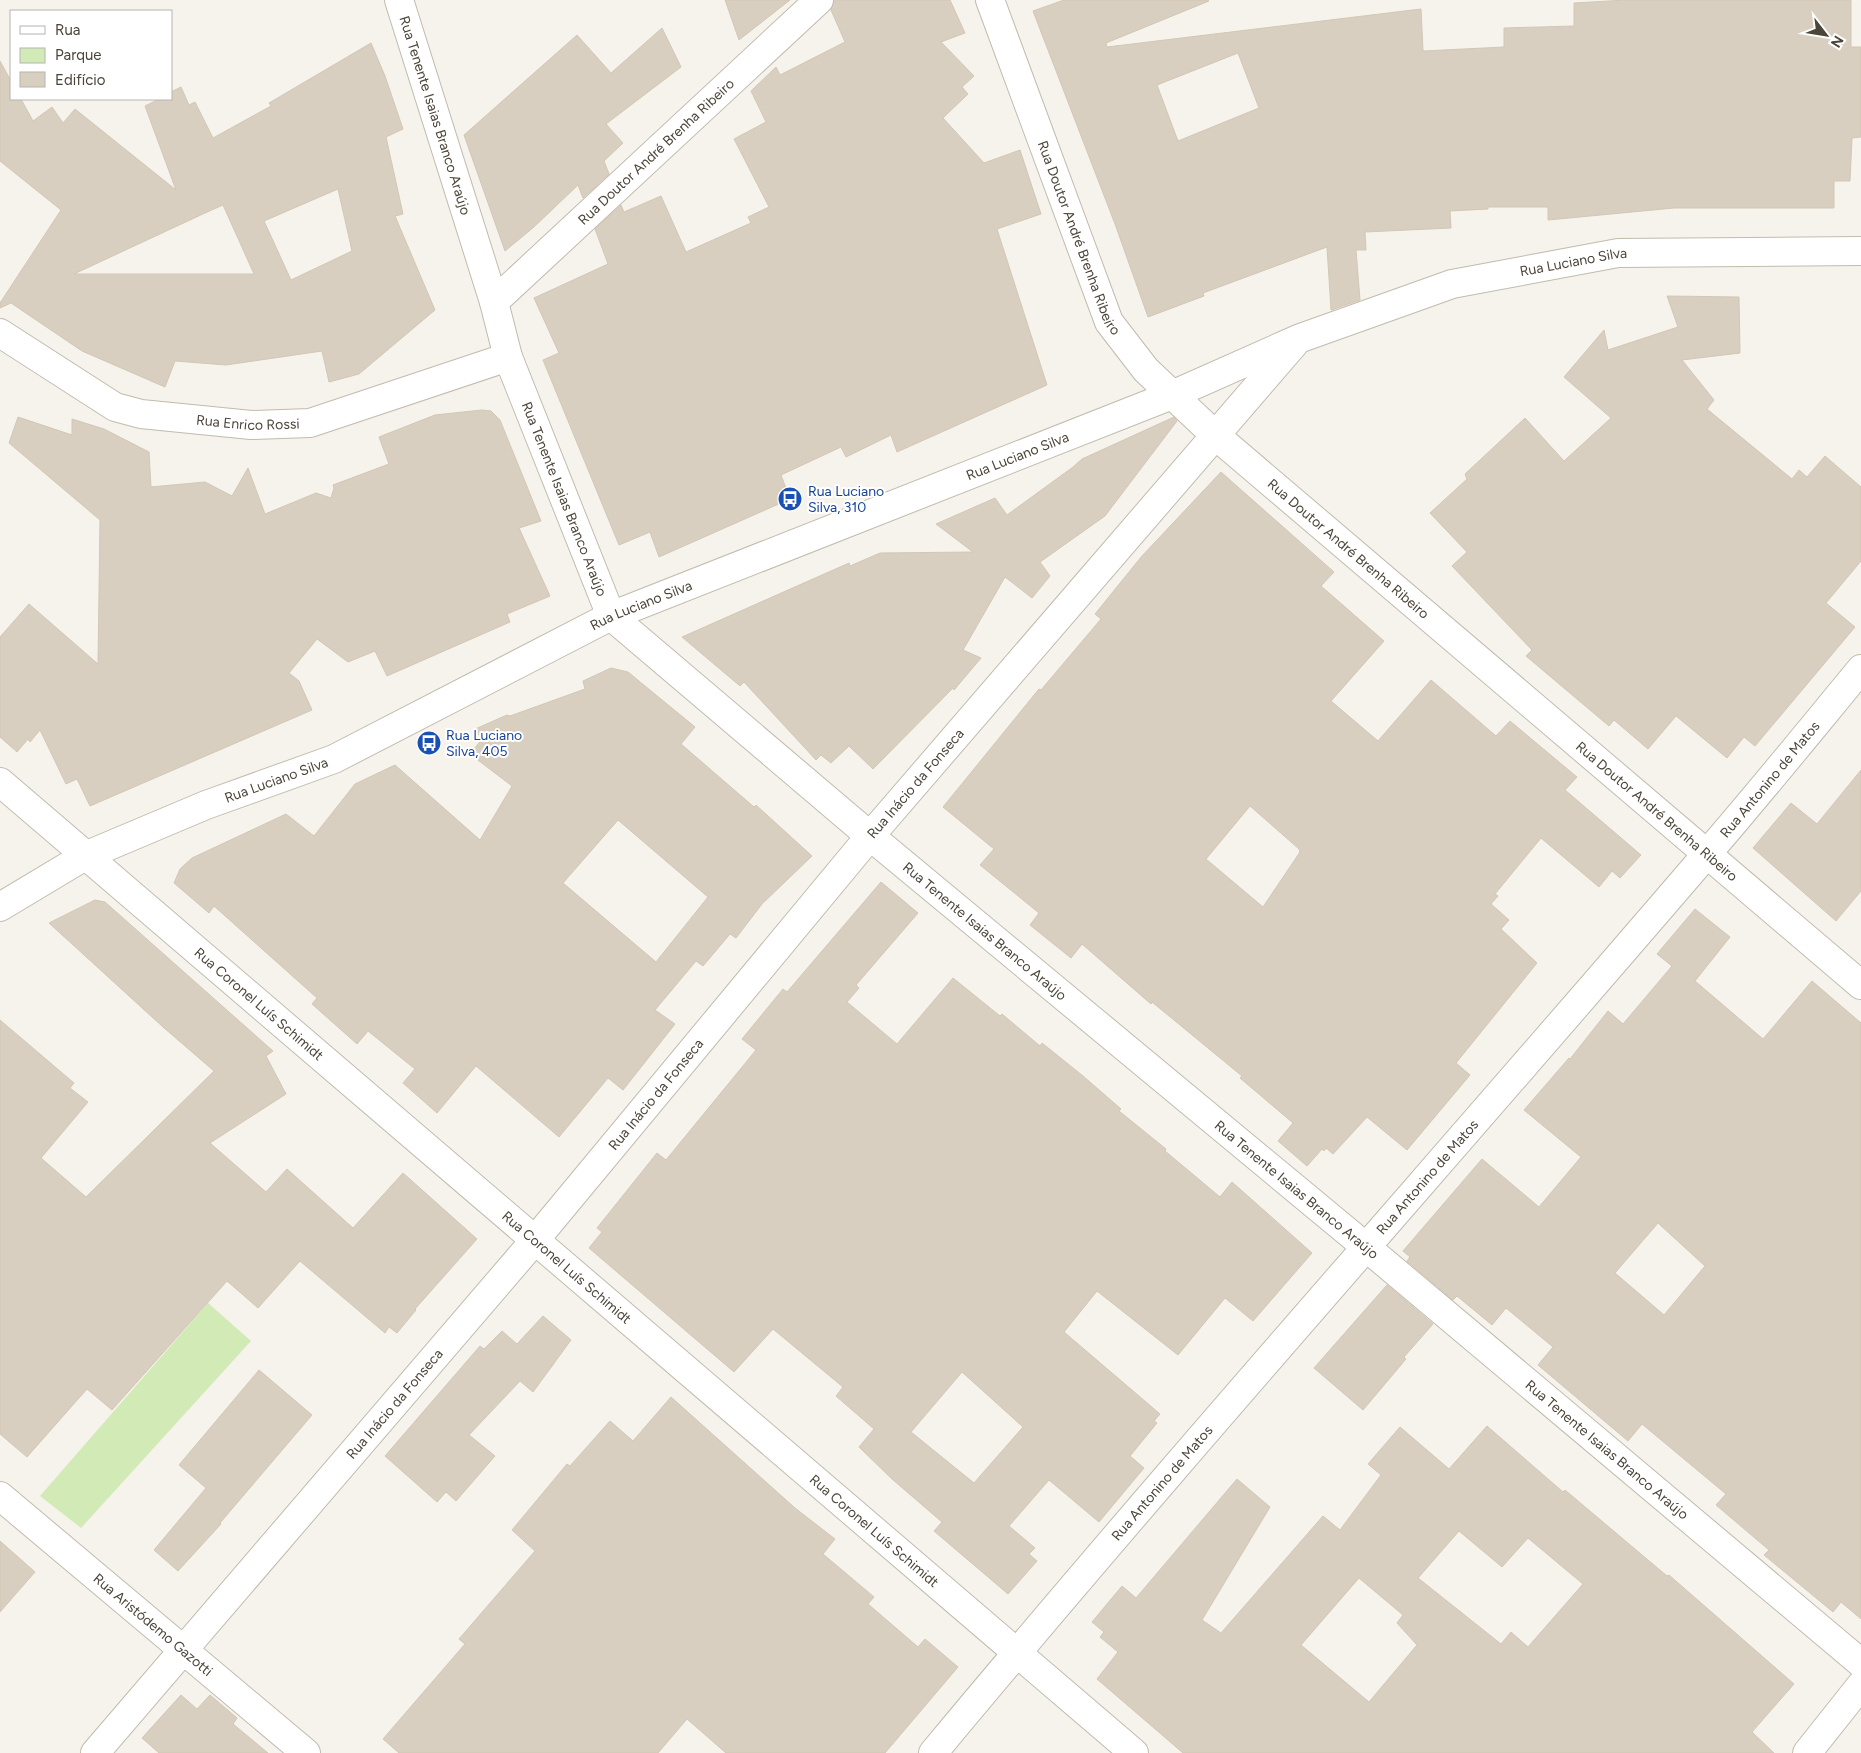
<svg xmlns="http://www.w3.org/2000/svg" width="1861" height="1753" viewBox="0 0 1861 1753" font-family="Figtree,sans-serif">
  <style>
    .green { fill: #d2eab5 }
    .building { fill: #d8cfc1; stroke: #d3c7b4; fill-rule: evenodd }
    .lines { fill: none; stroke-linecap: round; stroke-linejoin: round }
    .minor-casing { stroke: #c2bbae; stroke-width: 30 }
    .minor { stroke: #fff; stroke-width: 28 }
    .labels { text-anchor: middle; stroke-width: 4; stroke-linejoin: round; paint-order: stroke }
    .street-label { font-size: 14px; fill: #4b4439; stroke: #fff }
    .transit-label { font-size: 14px; fill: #164399; stroke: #fff; text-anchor: start }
  </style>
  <rect width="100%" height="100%" fill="#f6f3ec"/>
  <path class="green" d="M208,1303L251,1341L81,1528L40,1496Z"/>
  <path class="building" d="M725,0H790L739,40Z
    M834,0H950L965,33L941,42L974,76L962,87L968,94L943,118L984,163L1020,150L1041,214L997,229L1047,385L897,452L891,435L846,457L841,447L781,475L790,499L659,557L650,532L619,545L543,360L559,353L534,298L608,264L595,229L621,205L624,212L661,196L686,252L751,223L748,217L769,207L734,139L766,122L751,91L776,67L780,75L845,42L831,10Z
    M1064,0H1208L1209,1L1106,43L1107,47L1421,9L1423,51L1504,47V28L1574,26V3L1626,0H1851V47H1861V137L1852,138L1850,181H1834V208H1674L1548,220V207H1488V209L1450,211L1451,228L1365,232L1366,250H1356L1360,300L1331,310L1327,247L1203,293L1204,296L1148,317L1115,224L1033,11ZM1238,53L1259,108L1178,141L1157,85Z
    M662,28L681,67L606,124L623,143L604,161L609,174L583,198L578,185L534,227L505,251L464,135L577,35L611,73Z
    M371,43L385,76L403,129L386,137L403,214L395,216L435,310L359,374L329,382L322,351L226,365L175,361L165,387L82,351L11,303L0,308V303L61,210L0,161V61L11,81V99H21L33,121L52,107L63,123L75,109L176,190L145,106L159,99H171V92L181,87L189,105L195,102L213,138L271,106L269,103ZM338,189L352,251L291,280L264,221ZM223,205L254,274H74L205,213Z
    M1667,296L1739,297L1740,353L1682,360L1714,400L1707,409L1792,479L1799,470L1807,477L1825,456L1861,487V561L1826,603L1855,627L1755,746L1744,737L1727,758L1676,716L1648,749L1614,720L1609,726L1526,656L1532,650L1452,566L1467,552L1430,513L1467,479L1465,474L1525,418L1564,461L1611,418L1564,377L1604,330L1608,350L1678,327Z
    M482,410L491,411L500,420L541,521L519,528L550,596L507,614L510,622L387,676L375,651L348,662L317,639L289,673L299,681L312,710L90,806L77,779L66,784L40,730L30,742L28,739L17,752L0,737V637L29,604L98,664L100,520L9,443L18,417L72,435V419L104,429L149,452L151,487L205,482L232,496L248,468L265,514L316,493L331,498L334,488L333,485L389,464L379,437L435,415Z
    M1174,417L1177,421L1105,516L1040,562L1050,576L1032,598L1005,577L963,650L981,658L954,690L953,688L873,769L849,746L831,763L821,755L816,760L744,682L740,686L682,637L849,563L850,566L880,553L973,552L936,524L995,498L1007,515L1073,467L1082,459Z
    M1221,472L1334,572L1321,586L1384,641L1331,701L1378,741L1431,680L1496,736L1510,721L1553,757L1577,777L1565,790L1641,855L1620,878L1612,871L1599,887L1541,838L1495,894L1498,896L1491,904L1509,920L1501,929L1537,963L1456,1063L1470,1075L1407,1150L1367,1117L1333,1154L1326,1148L1324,1151L1322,1149L1307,1166L1278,1141L1293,1123L1240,1078L1242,1076L1152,1002L1151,1004L1082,944L1071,958L1030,925L1039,913L980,865L994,849L943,807L1039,689L1041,690L1101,619L1095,614L1142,556ZM1250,806L1299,849L1300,852L1263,907L1206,859Z
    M611,668L628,672L695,727L681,744L754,807L756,805L812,856L762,904L736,938L730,934L703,966L696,961L655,1010L675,1024L623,1090L608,1078L559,1137L476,1066L437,1113L403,1083L415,1069L368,1031L357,1044L312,1004L317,998L214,906L209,913L174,883L180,869L192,858L286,814L314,836L355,784L395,765L480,840L512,786L470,754L483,738L473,730L507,715L510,716L585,689L583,681ZM618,820L708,897L656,962L563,883Z
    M1861,770V891L1836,921L1753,848L1791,803L1817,824Z
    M881,882L918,913L856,985L859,988L847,1002L897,1044L953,978L1000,1016L1002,1014L1040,1046L1042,1043L1083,1076L1121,1109L1119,1111L1166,1149L1165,1151L1220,1197L1232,1182L1312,1253L1253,1321L1225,1298L1178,1355L1097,1291L1064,1332L1160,1414L1154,1421L1157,1423L1130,1456L1144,1468L1099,1522L1049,1480L1009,1526L1035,1548L1029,1554L1037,1561L1008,1594L934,1531L942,1522L892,1479L859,1447L874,1429L836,1396L843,1387L773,1329L734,1372L589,1248L602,1232L597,1228L657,1153L666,1160L756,1050L742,1039L783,989L787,992ZM962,1372L1023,1427L974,1483L911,1432Z
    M95,900L105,902L273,1051L266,1056L286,1094L210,1143L266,1192L287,1169L353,1228L403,1173L477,1239L415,1309L416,1310L397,1333L389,1327L385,1333L300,1261L258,1308L227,1281L112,1410L87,1389L27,1457L0,1434V1020L74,1083L70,1088L88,1102L41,1158L86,1197L214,1071L163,1027L49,923Z
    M1695,909L1730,937L1695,981L1763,1039L1812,981L1861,1023V1619L1841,1602L1833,1612L1764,1555L1769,1550L1716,1505L1726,1494L1642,1424L1628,1441L1538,1365L1553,1347L1506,1308L1492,1325L1457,1296L1453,1300L1407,1261L1410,1257L1403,1251L1482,1159L1539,1207L1581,1157L1524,1110L1569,1058L1570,1059L1608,1011L1623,1024L1672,966L1657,954ZM1658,1223L1705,1266L1664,1315L1615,1273Z
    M1387,1285L1433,1324L1404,1357L1406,1359L1363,1410L1314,1368Z
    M543,1316L571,1340L533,1392L520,1381L469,1435L495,1456L456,1501L446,1492L437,1502L385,1456L480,1346L484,1349L502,1331L517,1344Z
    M259,1370L312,1415L220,1523L221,1524L178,1571L154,1550L206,1488L179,1465Z
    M671,1397L795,1508L835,1539L823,1554L874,1597L868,1604L918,1647L925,1639L958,1667L885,1753H726L687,1719L658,1753H399L383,1739L465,1644L459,1639L535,1551L512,1530L567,1464L570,1466L610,1421L633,1441Z
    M1487,1426L1563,1492L1565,1490L1667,1576L1669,1575L1794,1684L1752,1732L1774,1753H1183L1097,1679L1118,1652L1100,1637L1104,1632L1092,1622L1122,1586L1136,1598L1237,1479L1270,1507L1202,1620L1221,1633L1323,1516L1340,1530L1381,1475L1368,1464L1400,1427L1449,1469ZM1459,1531L1502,1567L1528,1538L1583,1584L1528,1647L1511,1632L1501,1644L1418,1578ZM1359,1578L1403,1615L1397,1623L1417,1645L1369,1702L1301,1645Z
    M0,1541L35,1572L0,1612Z
    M181,1695L197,1709L210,1695L237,1718L233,1724L268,1753H159L142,1738Z"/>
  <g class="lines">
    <defs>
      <g id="minor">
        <path id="s1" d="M399,0L494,302L508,357L611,616L870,836L1366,1247L1861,1663"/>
        <path id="s2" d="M990,0L1109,322L1146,370L1215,435L1861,985"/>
        <path id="s3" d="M494,302L819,0"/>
        <path id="s4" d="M0,333L115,407L141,414L251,425L310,423L508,357"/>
        <path id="s5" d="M0,782L1134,1753"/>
        <path id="s6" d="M0,907L85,856L206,805L334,759L611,616L1172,395L1298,339L1452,284L1618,253L1861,251"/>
        <path id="s7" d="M0,1496L306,1753"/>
        <path id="s8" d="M95,1753L535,1240L870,836L1294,344"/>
        <path id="s9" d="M933,1753C1185,1450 1448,1156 1705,856C1758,795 1809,732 1861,669"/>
        <path d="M1807,1753L1861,1685"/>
      </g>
    </defs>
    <use href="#minor" class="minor-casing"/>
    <use href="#minor" class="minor"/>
  </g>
  <defs>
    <symbol id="bus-disc" viewBox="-11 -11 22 22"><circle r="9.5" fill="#1a4fb4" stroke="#fff"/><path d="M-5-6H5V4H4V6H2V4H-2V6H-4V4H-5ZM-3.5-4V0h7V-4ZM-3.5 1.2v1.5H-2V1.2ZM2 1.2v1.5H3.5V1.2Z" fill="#fff"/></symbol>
  </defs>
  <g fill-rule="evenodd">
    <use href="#bus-disc" x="776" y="485" width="28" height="28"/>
    <use href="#bus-disc" x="415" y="729" width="28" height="28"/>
  </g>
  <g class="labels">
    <g class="street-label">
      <text dy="5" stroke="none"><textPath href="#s1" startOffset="121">Rua Tenente Isaias Branco Araújo</textPath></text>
      <text dy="5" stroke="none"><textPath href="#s3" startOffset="221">Rua Doutor André Brenha Ribeiro</textPath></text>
      <text dy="5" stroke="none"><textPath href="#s2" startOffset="254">Rua Doutor André Brenha Ribeiro</textPath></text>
      <text dy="5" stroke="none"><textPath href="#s6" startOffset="1706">Rua Luciano Silva</textPath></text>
      <text dy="5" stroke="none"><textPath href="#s4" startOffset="271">Rua Enrico Rossi</textPath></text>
      <text dy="5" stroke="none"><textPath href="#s6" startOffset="1115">Rua Luciano Silva</textPath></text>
      <text dy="5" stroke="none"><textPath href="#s1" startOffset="526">Rua Tenente Isaias Branco Araújo</textPath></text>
      <text dy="5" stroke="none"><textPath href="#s2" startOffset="674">Rua Doutor André Brenha Ribeiro</textPath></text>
      <text dy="5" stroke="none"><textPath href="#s6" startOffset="710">Rua Luciano Silva</textPath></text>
      <text dy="5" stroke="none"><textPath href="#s9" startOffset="1284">Rua Antonino de Matos</textPath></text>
      <text dy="5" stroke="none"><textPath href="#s6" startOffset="305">Rua Luciano Silva</textPath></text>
      <text dy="5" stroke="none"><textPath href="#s8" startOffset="1270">Rua Inácio da Fonseca</textPath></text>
      <text dy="5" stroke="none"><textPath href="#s2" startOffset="1079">Rua Doutor André Brenha Ribeiro</textPath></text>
      <text dy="5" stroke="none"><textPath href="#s1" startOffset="1141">Rua Tenente Isaias Branco Araújo</textPath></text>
      <text dy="5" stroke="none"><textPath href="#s5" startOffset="341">Rua Coronel Luís Schimidt</textPath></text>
      <text dy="5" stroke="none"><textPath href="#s8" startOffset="865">Rua Inácio da Fonseca</textPath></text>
      <text dy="5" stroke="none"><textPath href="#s9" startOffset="759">Rua Antonino de Matos</textPath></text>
      <text dy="5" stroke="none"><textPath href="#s1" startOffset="1546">Rua Tenente Isaias Branco Araújo</textPath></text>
      <text dy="5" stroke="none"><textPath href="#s5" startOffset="746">Rua Coronel Luís Schimidt</textPath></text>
      <text dy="5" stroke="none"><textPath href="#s8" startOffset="460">Rua Inácio da Fonseca</textPath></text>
      <text dy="5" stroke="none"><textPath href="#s1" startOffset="1951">Rua Tenente Isaias Branco Araújo</textPath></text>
      <text dy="5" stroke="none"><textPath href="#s9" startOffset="354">Rua Antonino de Matos</textPath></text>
      <text dy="5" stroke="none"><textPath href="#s5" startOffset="1151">Rua Coronel Luís Schimidt</textPath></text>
      <text dy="5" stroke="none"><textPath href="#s7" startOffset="200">Rua Aristódemo Gazotti</textPath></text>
    </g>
    <g class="transit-label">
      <text x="808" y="496">Rua Luciano<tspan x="808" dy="16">Silva, 310</tspan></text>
      <text x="446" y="740">Rua Luciano<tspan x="446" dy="16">Silva, 405</tspan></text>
    </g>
  </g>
  <rect x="10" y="10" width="162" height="90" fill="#ffffff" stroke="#b7b4b0"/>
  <rect x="20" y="26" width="25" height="8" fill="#ffffff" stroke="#b7b4b0"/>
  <text x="55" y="35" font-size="15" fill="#4b4439">Rua</text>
  <rect x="20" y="48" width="25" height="15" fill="#d2eab5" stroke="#b7b4b0"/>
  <text x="55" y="60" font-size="15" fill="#4b4439">Parque</text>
  <rect x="20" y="72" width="25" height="15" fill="#d8cfc1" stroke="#b7b4b0"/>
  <text x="55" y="85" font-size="15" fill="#4b4439">Edifício</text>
  <g transform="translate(1826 35) rotate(121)" stroke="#ffffff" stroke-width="4" paint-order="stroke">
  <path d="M0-4L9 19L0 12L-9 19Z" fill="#4b4439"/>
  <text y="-8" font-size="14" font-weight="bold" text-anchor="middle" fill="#4b4439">N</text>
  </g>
</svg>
